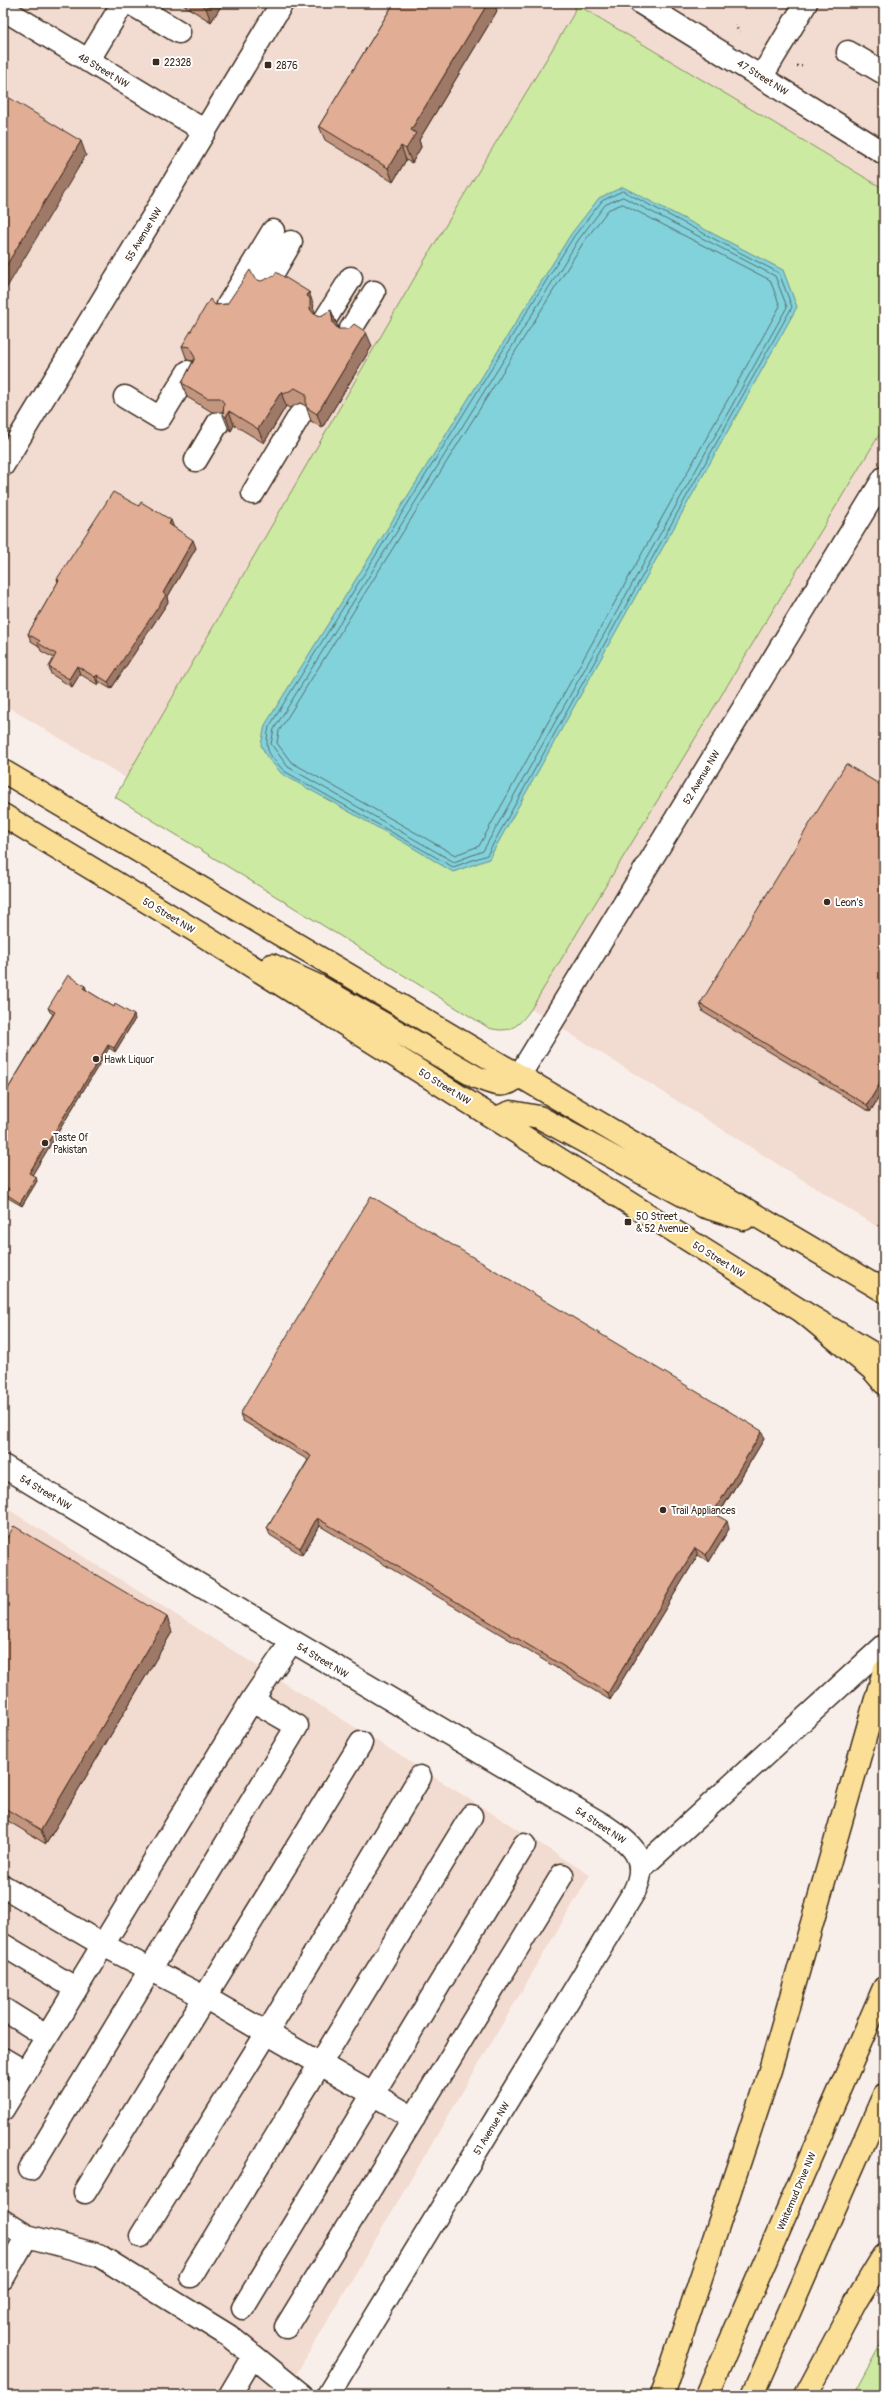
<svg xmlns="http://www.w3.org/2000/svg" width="887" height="2398" viewBox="0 0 887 2398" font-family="Pangolin,sans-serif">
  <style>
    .built { fill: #f2dbd0 }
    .green { fill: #cceaa2; stroke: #848a60 }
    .water { fill: #82d2dc; stroke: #668f90 }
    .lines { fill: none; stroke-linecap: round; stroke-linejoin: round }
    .shore { stroke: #576d6a; stroke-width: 1 }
    .minor-casing { stroke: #3b2a1e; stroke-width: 25 }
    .major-casing { stroke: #3b2a1e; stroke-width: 25 }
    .highway-casing { stroke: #3b2a1e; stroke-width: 25 }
    .path { stroke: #3b2a1e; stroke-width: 2.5; stroke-dasharray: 1 3; stroke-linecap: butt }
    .minor { stroke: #fff; stroke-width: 22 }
    .major { stroke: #fbdf96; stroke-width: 22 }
    .highway { stroke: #fbdf96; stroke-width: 22 }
    .wall { fill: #c2957f; stroke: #3b2a1e }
    .shaded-wall { fill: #9e7968; stroke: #3b2a1e }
    .building { fill: #e1ad94; stroke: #3b2a1e }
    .poi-dot { fill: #3b2a1e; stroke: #fff; stroke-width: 1.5 }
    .labels { text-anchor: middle; stroke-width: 4; stroke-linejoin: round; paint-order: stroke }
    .poi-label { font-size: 10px; fill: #3b2a1e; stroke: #fff; text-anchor: start }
    .street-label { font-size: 10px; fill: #3b2a1e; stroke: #fff }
  </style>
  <rect width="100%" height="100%" fill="#f9efea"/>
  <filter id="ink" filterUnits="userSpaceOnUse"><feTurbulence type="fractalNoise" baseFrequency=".025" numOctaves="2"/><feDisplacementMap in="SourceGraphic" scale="8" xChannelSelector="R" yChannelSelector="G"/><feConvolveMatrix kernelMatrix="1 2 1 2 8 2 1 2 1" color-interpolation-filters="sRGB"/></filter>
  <g filter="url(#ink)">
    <path class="built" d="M3,3H884V189L576,4L573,15L426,258L126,778L3,704Z
      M884,418V1231L531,1009L785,590Z
      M3,1506L590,1875L284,2395H3Z"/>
    <path class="green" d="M576,4L884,189V427L531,1009C519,1026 510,1034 489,1028L115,797L426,258L573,15Z
      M884,2338V2395H853L883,2340Z"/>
    <path class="water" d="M623,187L783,270L797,307L489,859L453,872L405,843L282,774L267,757L261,745L265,725L571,234L599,198Z"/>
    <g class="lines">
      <path class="shore" d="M623,191L779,273L792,307L487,855L453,867L284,771C268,753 264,751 269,727L574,236L602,201Z
        M623,197L775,276L787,307L483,851L454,862L288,767L271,744L274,729L579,239L605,205Z
        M623,204L770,280L780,306L479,846L455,855L291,762L277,743L279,731L583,243L608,210Z"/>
      <defs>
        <path id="minor" d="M130,3L179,32
          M641,3L884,153
          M3,9L205,131
          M848,52L884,73
          M88,61L123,3
          M762,76L806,3
          M267,283L291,242
          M228,305L273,231
          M326,318L351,278
          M349,332L374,292
          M125,397L160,418L188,372
          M196,460L218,423
          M3,465L282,3
          M253,493L300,415
          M519,1076L884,478
          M3,1466L292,1641L605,1826C631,1844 651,1858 634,1892L328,2395
          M640,1869L884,1646
          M3,1886L103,1945L206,1998L414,2118
          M3,1945L75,1988
          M3,2009L46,2036
          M3,2059L25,2072
          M3,2109L252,1700L292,1641
          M30,2169L297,1726L252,1700
          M85,2192L361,1743
          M3,2221L27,2236L3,2278
          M27,2236L98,2255L229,2336L302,2395
          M141,2236L267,2033L420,1777
          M191,2276L471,1816
          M243,2308L524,1845
          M286,2327L562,1875
          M230,2395L253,2356"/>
        <path id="major" d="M3,771L884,1291
          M3,815L199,933L803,1312L884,1360
          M272,965L318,986L476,1077C494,1084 503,1090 519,1076
          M496,1118L511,1112L539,1117L703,1206L744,1219"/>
        <path id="highway" d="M874,1284L884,1286
          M803,1312L872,1369L884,1383
          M662,2395L770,2070L884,1671
          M707,2395L884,1988
          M753,2395L884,2095
          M806,2395L856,2301L884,2255"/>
      </defs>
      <use href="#minor" class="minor-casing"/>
      <use href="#major" class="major-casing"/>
      <use href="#highway" class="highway-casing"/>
      <path class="path" d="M735,25L739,32
        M797,66H803"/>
      <use href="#minor" class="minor"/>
      <use href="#major" class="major"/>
      <use href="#highway" class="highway"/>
    </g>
    <path class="wall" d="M180,3H223L211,22Z
      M394,3H494L497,11L419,140L421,147L412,163L406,160L393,182L325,140L319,126Z
      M255,279L314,306L313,307L315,312V314L321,316L331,310L337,325V328L372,346L322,428L311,421L306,406L300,403L290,408L286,406L264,443L234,425L231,431L229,430L223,415L224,412H212L187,397L182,383L193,361L187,360L182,346L215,305L227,304Z
      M174,527L196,548L167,598L168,602L111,689L99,682L98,685L80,674L72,687L51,674L49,667L54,658L41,651L39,646L31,641L28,634L58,582L57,579Z
      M884,787V1089L870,1112L703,1012L700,1004Z
      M85,986L86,989V990L114,1007L135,1019L115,1052L109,1048L32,1175L37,1181L22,1206L8,1198L6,1194L8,1191L3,1188V1097L53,1014L50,1012L48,1008Z
      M240,1414L764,1439L718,1516L729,1529L709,1562L698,1555L610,1700L320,1526L302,1555L270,1535L267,1528L308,1460L243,1421Z
      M3,1545L172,1632L46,1844L3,1818Z"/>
    <path class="shaded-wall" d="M209,3H223L211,22L206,8Z
      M488,3H494L497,11L419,140L421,147L412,163L406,149L411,130Z
      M81,141L86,155L3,294V271Z
      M401,146L406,160L393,182L388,168Z
      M309,292L314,306L313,307L315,312V324L310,309L307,296Z
      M331,310L337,325L338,338L333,323Z
      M366,332L372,346L322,428L317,414Z
      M281,392L286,406L264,443L258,429Z
      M229,411L234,425L231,431L226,417Z
      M171,520L174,528L169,524Z
      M193,540L196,548L167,598L168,602L111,689L108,682L163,593Z
      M77,666L80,674L72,687L69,679Z
      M97,675L99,682L98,685L95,677Z
      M85,986L86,989L85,992L83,988Z
      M134,1015L135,1019L115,1052L114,1048Z
      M108,1045L109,1048L31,1177L29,1173Z
      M884,1077V1089L870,1112L867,1105Z
      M36,1177L37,1181L22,1206L20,1203Z
      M762,1431L764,1439L715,1520L713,1513Z
      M317,1518L320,1526L302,1555L300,1548Z
      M727,1521L729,1529L709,1562L706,1555Z
      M695,1548L698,1555L610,1700L608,1693Z
      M167,1617L172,1632L46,1844L41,1830Z"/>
    <path class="building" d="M198,3H209L206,8Z
      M394,3H488L411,130L416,133L406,149L401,146L388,168L319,126Z
      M3,94L81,141L3,271Z
      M250,270L255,279L261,281L274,276L276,272L309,292L307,296L310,298V309L314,314L321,316L331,310L333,323L338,329H349L354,324L366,332L317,414L306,407V394L295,388L284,394L281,392L258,429L229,411L226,417L223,415L224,403L220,398H207L182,383L195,358L190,347L182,346L210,299L215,305L227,304Z
      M113,492L139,506L141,502L171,520L169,524L193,540L163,593L166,595L108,682L97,675L95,677L77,666L69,679L49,667L56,654L38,643L40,641L28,634L59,580L57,579Z
      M846,764L884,787V1077L867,1105L700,1004Z
      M68,975L85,986L83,988L114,1007L115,1004L134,1015L114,1048L108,1045L29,1173L36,1177L20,1203L6,1194L9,1189L3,1185V1097L55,1012L48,1008Z
      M371,1196L762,1431L713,1513L727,1521L706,1555L695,1548L608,1693L317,1518L300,1548L267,1528L311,1456L240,1414Z
      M14,1526L167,1617L41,1830L3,1807V1545Z"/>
  </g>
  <g class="poi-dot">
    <rect x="152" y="58" width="8" height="8" rx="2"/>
    <rect x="264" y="61" width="8" height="8" rx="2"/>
    <circle cx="827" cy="902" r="4"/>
    <circle cx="96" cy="1059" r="4"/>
    <circle cx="45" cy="1143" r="4"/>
    <rect x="624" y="1218" width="8" height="8" rx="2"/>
    <circle cx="663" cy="1510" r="4"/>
  </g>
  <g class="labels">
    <g class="poi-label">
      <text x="164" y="66">22328</text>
      <text x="276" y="69">2876</text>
      <text x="835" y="906">Leon's</text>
      <text x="104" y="1063">Hawk Liquor</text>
      <text x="53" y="1141">Taste Of<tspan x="53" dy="12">Pakistan</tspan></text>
      <text x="636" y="1220">50 Street<tspan x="636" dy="12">&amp; 52 Avenue</tspan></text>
      <text x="671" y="1514">Trail Appliances</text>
    </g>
    <g class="street-label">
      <text transform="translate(104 70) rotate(31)" y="4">48 Street NW</text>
      <text transform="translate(763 77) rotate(32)" y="4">47 Street NW</text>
      <text transform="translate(143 234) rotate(-59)" y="4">55 Avenue NW</text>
      <text transform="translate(701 777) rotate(-59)" y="4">52 Avenue NW</text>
      <text transform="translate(169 915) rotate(31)" y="4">50 Street NW</text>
      <text transform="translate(445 1086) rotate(32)" y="4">50 Street NW</text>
      <text transform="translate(719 1259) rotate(32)" y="4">50 Street NW</text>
      <text transform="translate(46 1492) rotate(31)" y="4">54 Street NW</text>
      <text transform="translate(323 1660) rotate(31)" y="4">54 Street NW</text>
      <text transform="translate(601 1825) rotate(33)" y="4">54 Street NW</text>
      <text transform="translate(491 2128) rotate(-59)" y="4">51 Avenue NW</text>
      <text transform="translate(796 2191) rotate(-67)" y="4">Whitemud Drive NW</text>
    </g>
  </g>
  <rect width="887" height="2398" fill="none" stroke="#fff" stroke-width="16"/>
  <rect x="8" y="8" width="871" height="2382" fill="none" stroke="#3b2a1e" stroke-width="1.5" filter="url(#ink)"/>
</svg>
